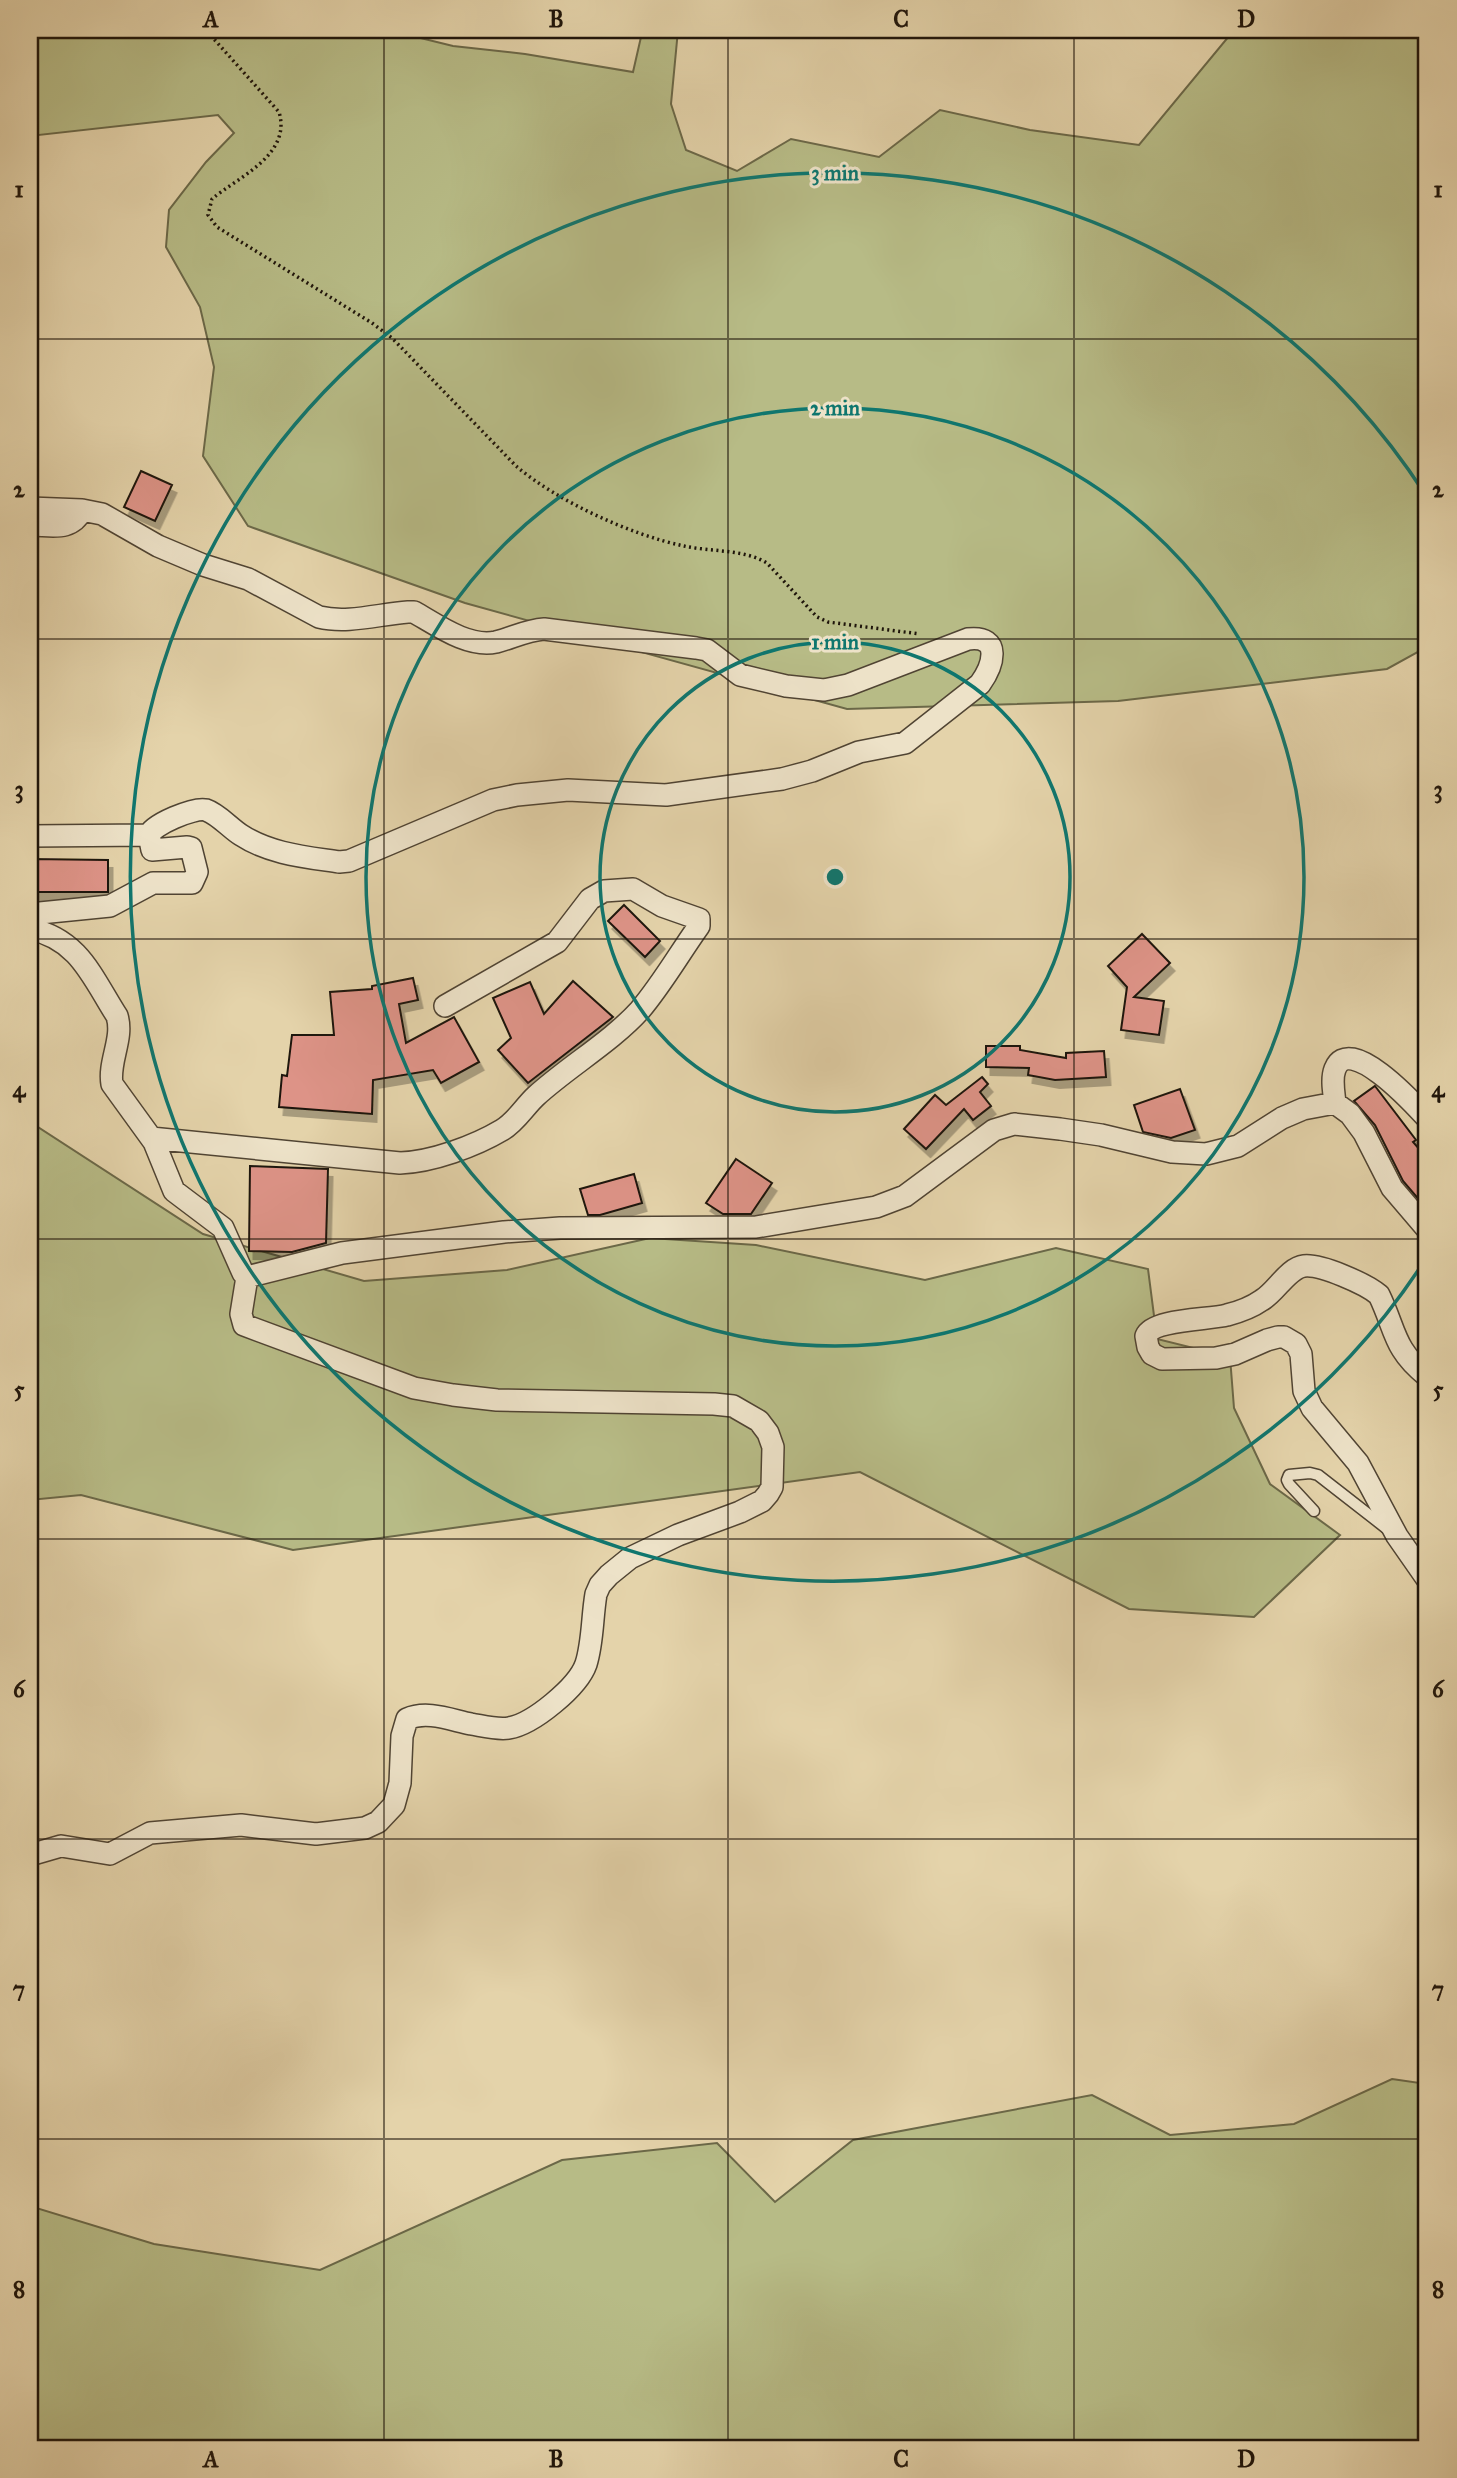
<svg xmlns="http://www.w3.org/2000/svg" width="1457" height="2478" viewBox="0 0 1457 2478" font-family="'IM FELL Great Primer',serif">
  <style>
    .green { fill: #b7bb86; stroke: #6b6848; stroke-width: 2 }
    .building { fill: #dd9387; stroke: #1f150b; stroke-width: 2; filter: url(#shadow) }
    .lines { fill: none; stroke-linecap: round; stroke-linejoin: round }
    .lane-casing { stroke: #504433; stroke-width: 13 }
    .street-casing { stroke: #504433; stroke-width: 24 }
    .path { stroke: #1f150b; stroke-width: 3.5; stroke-dasharray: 2 3.5; stroke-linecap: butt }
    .lane { stroke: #ede2c8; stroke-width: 10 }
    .street { stroke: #ede2c8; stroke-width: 21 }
    .grid { fill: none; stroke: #1f150b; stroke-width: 2; stroke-opacity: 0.55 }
    .ring { fill: none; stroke: #0f766e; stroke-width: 3.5 }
    .centre { fill: #0f766e; stroke: #ede2c8; stroke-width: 3.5 }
    .ring-label { font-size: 21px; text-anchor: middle; font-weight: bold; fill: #0f766e; stroke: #ede2c8; stroke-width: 6; stroke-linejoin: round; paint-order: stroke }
    .neatline { fill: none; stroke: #1f150b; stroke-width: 2.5 }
    .grid-label { font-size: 23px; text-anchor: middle; font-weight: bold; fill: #1f150b }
  </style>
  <defs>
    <filter id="shadow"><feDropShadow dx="4.5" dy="8" stdDeviation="0" flood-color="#0004"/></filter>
  </defs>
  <rect width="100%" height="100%" fill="#e4d3aa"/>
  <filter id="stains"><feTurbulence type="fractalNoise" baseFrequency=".00286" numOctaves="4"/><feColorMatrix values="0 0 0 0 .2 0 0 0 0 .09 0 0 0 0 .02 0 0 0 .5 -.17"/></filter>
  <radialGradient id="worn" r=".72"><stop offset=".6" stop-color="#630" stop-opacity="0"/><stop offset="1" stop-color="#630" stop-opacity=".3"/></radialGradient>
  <path class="green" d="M30,30H388L453,46L525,54L633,72L641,37L617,30H678L671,104L686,150L737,171L791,139L879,157L940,110L1030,130L1139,145L1234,30H1427V647L1387,669L1118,701L847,709L465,603L248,526L203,456L214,367L200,307L166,247L169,210L206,162L234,133L218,115L30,136Z
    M30,1112L38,1127L203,1234L364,1281L507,1270L650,1238L756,1245L925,1280L1056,1248L1148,1269L1157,1339L1230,1357L1234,1408L1270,1484L1340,1535L1254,1617L1129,1609L860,1472L293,1550L81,1495L30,1500Z
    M1392,2079L1427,2084V2448H30V2206L154,2244L320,2270L562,2160L717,2143L775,2202L853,2140L1092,2095L1170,2135L1294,2124Z"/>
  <path class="building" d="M141,471L172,485L155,521L124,507Z
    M30,859L108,860V892H30Z
    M624,905L660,941L645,957L608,921Z
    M1142,934L1170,963L1134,997L1164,1001L1159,1035L1121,1030L1127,987L1108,966Z
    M413,978L418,1000L399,1004L406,1043L454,1017L479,1062L441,1083L433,1070L373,1080L372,1114L279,1107L282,1075L287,1076L292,1035H334L330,992L372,989V986Z
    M573,981L613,1017L528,1083L498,1050L511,1038L493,998L530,982L544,1014Z
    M986,1046H1020V1050L1066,1058V1053L1104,1051L1106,1077L1055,1080L1028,1075L1029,1068L986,1067Z
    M982,1077L988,1084L980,1092L991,1106L973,1120L964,1109L926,1149L904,1129L935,1095L946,1105Z
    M1375,1086L1416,1140L1413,1142L1427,1158V1209L1403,1181L1375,1125L1354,1101Z
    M1180,1089L1195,1130L1171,1138L1143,1132L1134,1105Z
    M736,1159L772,1183L751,1214H723L706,1203Z
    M250,1166L328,1169L326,1243L292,1252L249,1251Z
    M634,1174L642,1203L600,1215H588L580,1189Z"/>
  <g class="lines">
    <defs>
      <path id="lane" d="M1314,1511L1289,1484L1287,1480L1289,1475L1310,1473L1318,1475L1386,1528"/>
      <path id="street" d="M30,508L82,510L102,514L158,546L203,565L248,579L319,617C348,624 379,614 408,612H414C437,625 468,648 496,642C512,638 527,630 544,629L696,648L707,650L740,675L786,686L824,690L848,685L968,639C1003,635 993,666 980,684L905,743L859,752L812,771L782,779L666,795L568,790L517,795L493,800L349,861L339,862C306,857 270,854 241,835C230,828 218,814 206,810C194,807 152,825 149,835L152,850L187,847L191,848L197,872L192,883H153L110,906L30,914
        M30,525C52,525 71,532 82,510
        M30,836L149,835
        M30,929C79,939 92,977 117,1016C124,1038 108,1062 112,1084L154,1142L174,1191L223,1228L243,1273L247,1277L342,1253L504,1232L560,1228L756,1227L876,1207L905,1196L994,1130L1014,1124L1060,1129L1101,1135L1172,1152L1206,1154L1238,1146L1282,1118L1303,1109L1335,1103L1350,1114L1364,1133L1392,1188L1427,1229
        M1335,1103C1334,1093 1331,1079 1335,1069C1349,1032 1415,1105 1427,1118
        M151,1138L400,1163C432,1162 475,1146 502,1130C516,1122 525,1106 536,1096C569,1066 611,1042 640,1010C662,984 679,954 699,926V919L662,906L633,889L604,891L590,899L557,942L445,1006
        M1427,1376C1393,1349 1396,1330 1379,1295C1366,1284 1321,1264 1304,1266C1288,1268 1276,1292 1262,1300C1252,1307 1239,1312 1227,1315C1209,1320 1153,1319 1146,1336L1148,1347L1152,1354L1162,1359L1216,1358L1235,1354L1267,1340L1278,1337H1284L1296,1344L1301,1354L1304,1391L1312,1408L1358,1463L1397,1536L1427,1579
        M30,1855L61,1846L110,1854L150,1833L241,1825L316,1834L365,1828L378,1822L394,1805L400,1783L402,1736L407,1719C427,1710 451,1720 471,1724C483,1726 497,1730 509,1728C533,1724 578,1687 586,1664C593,1642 592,1617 596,1594L600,1585L609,1575L630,1558L678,1535L740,1512L762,1501L768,1494L772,1487L773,1447L768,1433L759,1421L733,1406L714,1404L497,1400L453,1395L414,1388L244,1325L241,1314L247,1277"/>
    </defs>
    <use href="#lane" class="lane-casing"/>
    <use href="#street" class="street-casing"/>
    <path class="path" d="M209,30L213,38L279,112C292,155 238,177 212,199L208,215L217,227L372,323L392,338L516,466C557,501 631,535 684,546C711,552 744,549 767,563L817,617L828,622L920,634"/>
    <use href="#lane" class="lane"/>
    <use href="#street" class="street"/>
  </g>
  <path class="grid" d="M384,30V2448M728,30V2448M1074,30V2448M30,339H1427M30,639H1427M30,939H1427M30,1239H1427M30,1539H1427M30,1839H1427M30,2139H1427"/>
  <g class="ring">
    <circle cx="835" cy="877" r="235"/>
    <circle cx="835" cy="877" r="469"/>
    <path d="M1425 1260A704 704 0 1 1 1425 494"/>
  </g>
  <circle cx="835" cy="877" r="10" class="centre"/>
  <g class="ring-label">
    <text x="835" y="180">3 min</text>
    <text x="835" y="415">2 min</text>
    <text x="835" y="649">1 min</text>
  </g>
  <rect width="1457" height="2478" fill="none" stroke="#e4d3aa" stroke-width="77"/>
  <rect x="38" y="38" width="1380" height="2402" class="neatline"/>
  <g class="grid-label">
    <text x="211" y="27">A</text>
    <text x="556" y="27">B</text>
    <text x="901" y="27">C</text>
    <text x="1246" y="27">D</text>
    <text x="19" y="197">1</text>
    <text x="1438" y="197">1</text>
    <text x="19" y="497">2</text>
    <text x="1438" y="497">2</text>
    <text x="19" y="797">3</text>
    <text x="1438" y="797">3</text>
    <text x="19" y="1097">4</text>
    <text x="1438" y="1097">4</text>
    <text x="19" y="1397">5</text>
    <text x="1438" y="1397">5</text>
    <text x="19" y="1697">6</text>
    <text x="1438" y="1697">6</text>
    <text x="19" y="1997">7</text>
    <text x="1438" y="1997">7</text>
    <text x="19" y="2297">8</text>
    <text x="1438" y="2297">8</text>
    <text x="211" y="2467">A</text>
    <text x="556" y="2467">B</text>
    <text x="901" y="2467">C</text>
    <text x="1246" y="2467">D</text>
  </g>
  <rect width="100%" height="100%" filter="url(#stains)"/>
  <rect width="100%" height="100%" fill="url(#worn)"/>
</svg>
